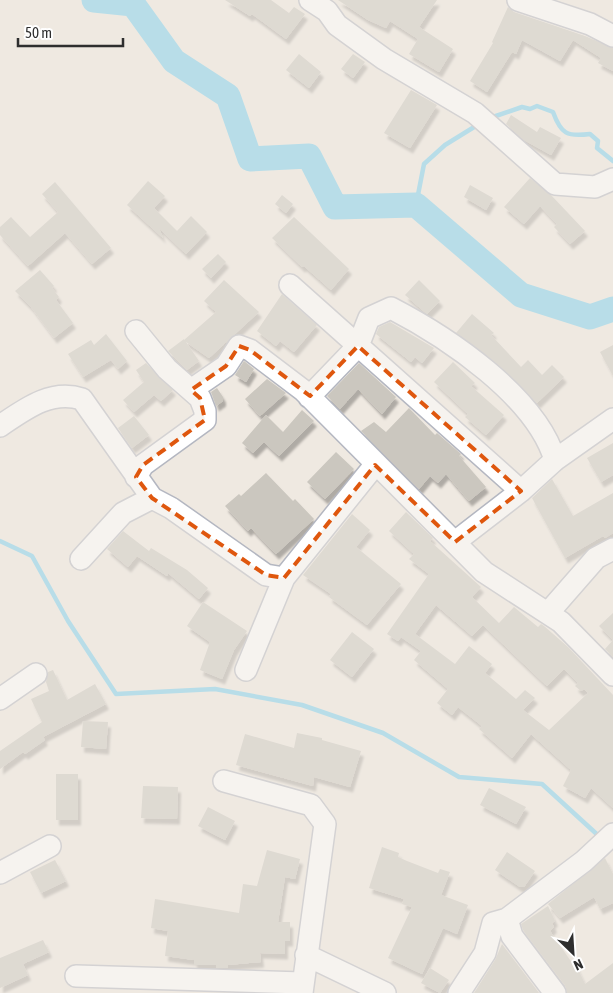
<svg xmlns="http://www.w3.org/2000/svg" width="613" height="993" viewBox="0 0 613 993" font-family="'Asap Condensed',sans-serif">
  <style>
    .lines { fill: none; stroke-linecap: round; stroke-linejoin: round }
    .stream { stroke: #75cff0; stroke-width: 4.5 }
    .river { stroke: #75cff0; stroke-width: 25 }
    .building { fill: #cbc7bf; fill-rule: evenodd; filter: url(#shadow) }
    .minor-casing { stroke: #b4b7c1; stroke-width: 24 }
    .minor { stroke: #fff; stroke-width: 21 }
    .marked { fill: none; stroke: #df570e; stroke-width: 4; stroke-dasharray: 10 6; stroke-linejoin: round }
  </style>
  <defs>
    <filter id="shadow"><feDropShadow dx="3" dy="5.5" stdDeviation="1" flood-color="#0004"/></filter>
  </defs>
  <rect width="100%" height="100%" fill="#efe9e1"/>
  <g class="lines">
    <path class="stream" d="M490,118L522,107L530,109L537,106L553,112C561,134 567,137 590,134L598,141L597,148L613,161
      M416,205L424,164L445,145L479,124
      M0,541L32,556L68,621L116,694L215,689L302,705L383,733L459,777L542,784L601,838"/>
    <path class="river" d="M94,0L133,4L174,61L228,96L250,159L309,156L335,207L416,205L521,295L590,317L613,309"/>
  </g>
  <path class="building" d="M225,0H271L289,13L294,7L305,14L286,39L252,14L250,16Z
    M338,0H437L419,27L453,49L439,72L409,54L418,39L390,21L386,28L368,20Z
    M508,7L514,12L585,36L613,48V71L598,63L601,58L573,40L560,61L522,40L516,54L512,52L487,92L470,81L493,43L492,42Z
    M299,54L321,72L309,88L286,70Z
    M353,54L365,62L353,78L341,69Z
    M411,90L437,105L410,148L384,133Z
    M511,115L537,132L540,127L561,138L551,155L524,140L506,124Z
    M530,178L551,195L585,231L570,244L554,227L557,224L540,206L524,224L504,207Z
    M148,181L165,196L154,208L177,231L191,216L207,232L186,254L159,228L163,238L127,205Z
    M55,182L111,248L92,264L65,233L28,266L0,235V227L11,217L30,237L58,212L42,194Z
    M470,185L493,198L486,210L464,197Z
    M282,195L293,204L286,213L275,204Z
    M294,217L349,269L331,290L304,266L302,267L272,238Z
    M218,254L226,262L211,278L202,269Z
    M40,270L54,286L52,288L59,297L56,300L73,323L54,338L31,307L15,291Z
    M224,280L259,312L209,358L186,342L199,361L187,370L168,351L184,339V340L216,312L204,301Z
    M419,280L440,301L427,314L405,295Z
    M282,294L317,325L294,352L280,341L276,346L257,331Z
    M472,314L494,333L491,335L521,367L528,360L542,375L552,365L564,377L537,403L495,362L456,333Z
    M390,322L434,348L422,363L415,357L411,362L376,334L379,327Z
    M106,334L127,361L118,369L111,360L83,377L68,354L91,340L94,345Z
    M613,345V376L600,352Z
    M244,361L254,369L246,382L235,375Z
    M453,362L475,383L471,386L504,415L486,435L465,417L468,414L434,382Z
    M146,363L173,390L161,401L154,395L134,412L123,400L144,382L136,370Z
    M359,363L396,397L382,414L358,389L340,409L327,396Z
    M267,379L286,393L260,416L245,399Z
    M217,388L223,397V401L216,406L211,392Z
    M409,408L435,435L437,433L461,454L459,456L486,487L469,501L446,474L438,483L430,476L419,489L361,431L374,422L386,432Z
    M302,410L314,421L279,456L264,442L253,453L242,443L266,415L283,432Z
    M134,416L149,435L132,448L118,428Z
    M613,443V475L601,482L587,458Z
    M336,452L354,469L325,499L307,482Z
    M266,473L293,501L295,499L314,519L276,554L251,528L248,531L225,506L239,494L241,496Z
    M552,479L573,516L613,493V533L605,538L603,536L565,558L532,498Z
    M406,512L433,538L430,541L481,587L472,597L499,623L514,607L538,627L541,624L544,626L568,647L613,695V808L591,788L585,798L563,786L571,770L531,734L512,758L479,729L482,726L458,707L452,715L437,703L448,689L414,660L421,651L401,637L398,641L387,634L429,574L409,559L414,554L389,531ZM436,605L472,636L483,625L547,686L564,669L578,683L575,686L581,691L584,689L588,693L549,730L523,710L535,698L525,690L516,699L485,673L492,664L469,646L455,664L415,634Z
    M352,514L370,530L356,547L401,584L367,625L329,597L331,594L303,575Z
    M123,531L149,551L151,548L187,570L208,588L199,599L168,573L167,576L137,556L128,567L107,549Z
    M203,602L247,631L234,650L222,679L200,670L210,642L187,626Z
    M613,613V657L605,649L613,640L599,626Z
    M352,632L374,649L352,677L330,660Z
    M53,670L67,700L95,684L106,704L43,737L45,740L25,754L23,752L0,769V751L42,722L31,699L49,691L46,682L48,672Z
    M83,721L108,722L106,749L81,747Z
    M297,733L322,738V740L361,751L350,787L314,777L313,786L236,765L245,734L294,748Z
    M56,774H78V820H56Z
    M143,786L178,787L177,819L141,818Z
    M489,788L526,807L516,824L480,805Z
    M208,807L235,821L225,840L198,826Z
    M382,847L399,853L398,857L407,861L438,873L440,869L450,872L441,895L468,905L457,934L443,928L422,974L388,958L412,907L402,904L404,899L369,888Z
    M267,850L300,859L295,879L285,877L278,922H290V941H285V954L260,953L261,962L228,965V968H216V965H194V960L165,956L168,931L151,928L155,899L239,913L243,884L257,886Z
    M507,852L535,871L524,887H520L495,870Z
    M605,858L613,874V903L600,909L594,897L560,918L548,904Z
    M55,860L66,881L41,893L30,872Z
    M548,906L555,921L552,923L554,927L550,931L572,963L574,961L585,984L613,963V993H567L565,985L523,930L521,924Z
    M43,940L49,952L23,964L28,975L0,988V958Z
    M502,944L539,993H474L495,960Z
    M430,968L449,980L440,993L421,983Z"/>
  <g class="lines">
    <defs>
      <path id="minor" d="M310,0L327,11L337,25L384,59L475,113L555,184L595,187L613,179
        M518,0L590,24L613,36
        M290,285L521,491
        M191,390L226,366L239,346L250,350L304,391L484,572L561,622L613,675
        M309,397L358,346L369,318L391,308C447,337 536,396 555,460
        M0,426C25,409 51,389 82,399L152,498L171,508L266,575L284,578
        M136,477L143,465L205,420V411L200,398L167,369L136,331
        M455,542L521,491L555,460L613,419
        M81,559L123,513L152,498
        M548,613L596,558L613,549
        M246,670L284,578L375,465
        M0,699L36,674
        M224,781L311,805L325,824L302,993
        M0,873L50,846
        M306,955L385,993
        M76,976L302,983
        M459,993L485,953L493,923L507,919
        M555,993L512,936L507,919L584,861L613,834"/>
    </defs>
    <use href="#minor" class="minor-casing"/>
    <use href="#minor" class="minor"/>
  </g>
  <path d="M0 0H613V993H0ZM239,346L250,350L310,396L358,346L521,491L455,542L375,465L284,578L266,575L152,498L136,477L143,465L205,420L200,398L191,390L226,366Z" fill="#efe9e1" fill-opacity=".55" fill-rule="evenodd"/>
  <path class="marked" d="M239,346L250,350L310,396L358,346L521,491L455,542L375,465L284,578L266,575L152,498L136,477L143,465L205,420L200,398L191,390L226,366Z"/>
  <g transform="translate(573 953) rotate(155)" stroke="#ffffff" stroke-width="4" paint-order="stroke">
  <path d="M0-4L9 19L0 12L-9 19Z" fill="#2e2e2e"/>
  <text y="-8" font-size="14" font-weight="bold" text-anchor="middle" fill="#2e2e2e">N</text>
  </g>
  <path d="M18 38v8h105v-8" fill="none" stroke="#2e2e2e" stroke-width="2.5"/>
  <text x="25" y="38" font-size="15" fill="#2e2e2e" stroke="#ffffff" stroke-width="4" paint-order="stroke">50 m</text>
</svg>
